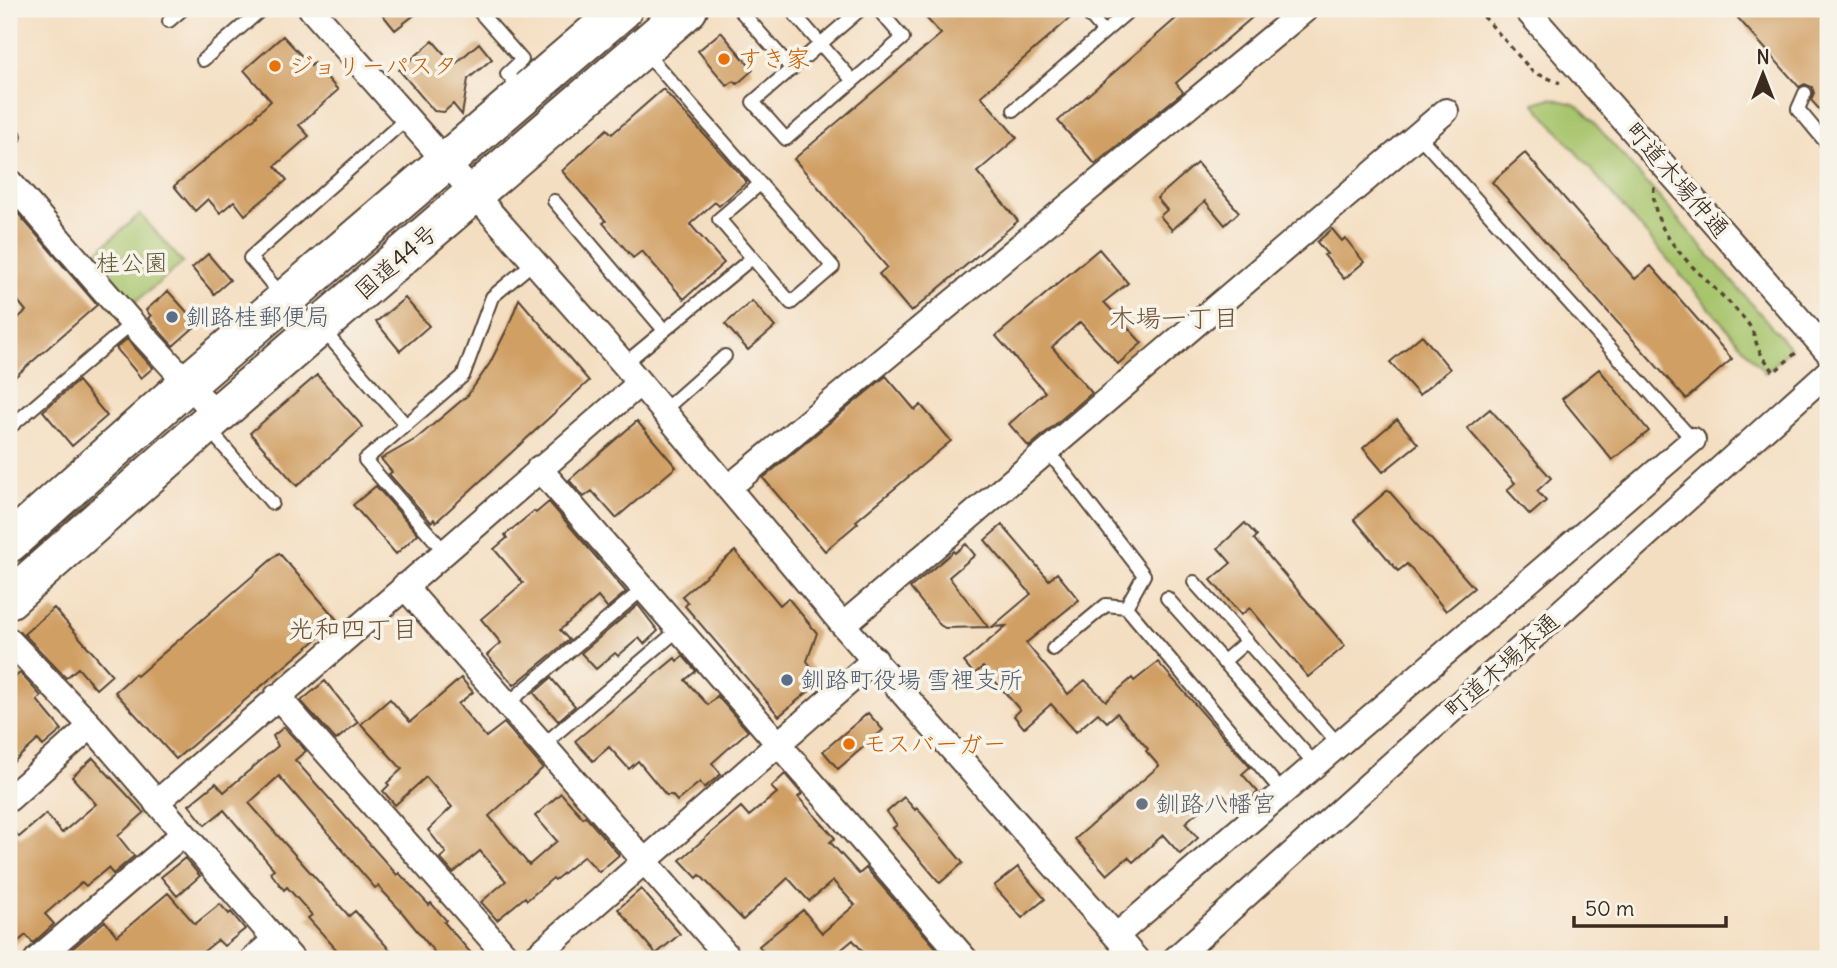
<svg xmlns="http://www.w3.org/2000/svg" width="1837" height="968" viewBox="0 0 1837 968" font-family="Delius,'Klee One',sans-serif">
  <style>
    .green { fill: #a7c56d; stroke: #717846; stroke-width: 2 }
    .building { fill: #d09f64 }
    .lines { fill: none; stroke-linecap: round; stroke-linejoin: round }
    .service-casing { stroke: #574536; stroke-width: 16 }
    .minor-casing { stroke: #574536; stroke-width: 28 }
    .trunk-casing { stroke: #574536; stroke-width: 42 }
    .path { stroke: #574536; stroke-width: 3.5; stroke-dasharray: 5 5; stroke-linecap: butt }
    .service { stroke: #fff; stroke-width: 12 }
    .minor { stroke: #fff; stroke-width: 24 }
    .trunk { stroke: #fff; stroke-width: 38 }
    .food-dot { fill: #e8710a; stroke: #f7f3e8; stroke-width: 2.5 }
    .service-dot { fill: #5c6f8a; stroke: #f7f3e8; stroke-width: 2.5 }
    .worship-dot { fill: #6b7280; stroke: #f7f3e8; stroke-width: 2.5 }
    .labels { text-anchor: middle; stroke-width: 7; stroke-linejoin: round; paint-order: stroke }
    .food-label { font-size: 24px; fill: #c56008; stroke: #f7f3e8; text-anchor: start }
    .street-label { font-size: 24px; fill: #3b2a1e; stroke: #f7f3e8 }
    .park-label { font-size: 24px; fill: #5b5836; stroke: #f7f3e8 }
    .service-label { font-size: 24px; fill: #4e5e75; stroke: #f7f3e8; text-anchor: start }
    .worship-label { font-size: 24px; fill: #5b616d; stroke: #f7f3e8; text-anchor: start }
    .neighbourhood-label { font-size: 26px; fill: #6f5336; stroke: #f7f3e8 }
  </style>
  <rect width="100%" height="100%" fill="#f7f3e8"/>
  <filter id="ink" filterUnits="userSpaceOnUse"><feTurbulence type="fractalNoise" baseFrequency=".0143" numOctaves="2"/><feDisplacementMap in="SourceGraphic" scale="14" xChannelSelector="R" yChannelSelector="G"/><feConvolveMatrix kernelMatrix="1 2 1 2 8 2 1 2 1" color-interpolation-filters="sRGB"/></filter>
  <filter id="wash" filterUnits="userSpaceOnUse"><feTurbulence type="fractalNoise" baseFrequency=".00686" numOctaves="4" result="noise"/><feDisplacementMap in="SourceGraphic" scale="28" xChannelSelector="R" yChannelSelector="G"/><feGaussianBlur stdDeviation="1.57" result="paint"/><feColorMatrix in="noise" values="0 0 0 0 0 0 0 0 0 0 0 0 0 0 0 0 0 1.4 0 .05"/><feComposite in="paint" operator="in"/></filter>
  <g filter="url(#wash)">
    <rect width="100%" height="100%" fill="#f4dec1"/>
    <path class="green" d="M1551,98L1574,104L1583,110L1791,349L1765,373L1534,103Z
      M140,214L183,263L128,308L86,261Z"/>
    <g id="blocks">
      <path class="building" d="M378,9H422L395,30Z
        M918,9H1075L1076,13L981,96L1017,138L977,172L1018,221L911,312L879,274L887,267L794,159L941,34Z
        M1187,9H1262L1176,83L1183,92L1095,164L1058,121Z
        M1730,9H1828V119L1811,100L1814,93L1812,87L1805,84L1799,87Z
        M721,32L753,70L737,84L734,81L727,86L698,51Z
        M283,36L311,66L314,63L338,90L299,125L309,136L275,166L287,180L245,215L234,201L220,213L208,199L195,211L174,186L257,116L256,115L271,101L244,70Z
        M433,41L454,65L479,43L492,59L468,79L462,115L453,104L444,112L434,111L399,70Z
        M663,89L747,182L719,206L715,202L690,224L724,263L684,299L642,251L633,258L603,223L606,221L562,171L607,129L612,134Z
        M1525,153L1635,279L1651,266L1732,359L1686,399L1492,182Z
        M1197,163L1239,212L1225,225L1205,201L1172,230L1160,216L1167,210L1157,198Z
        M9,203L97,305L9,382V326L26,311L9,290Z
        M1332,229L1342,241L1345,238L1364,262L1344,279L1324,255L1327,254L1317,242Z
        M1099,249L1128,283L1104,302L1142,343L1118,364L1080,322L1052,347L1092,393L1029,447L1009,424L1045,392L996,336Z
        M208,254L230,280L214,294L192,268Z
        M168,291L198,324L173,346L148,318L151,316L146,310Z
        M405,298L429,326L400,351L376,322Z
        M519,299L589,381L436,522L434,519L431,522L389,474L392,472L381,459L416,439L468,395L490,363L508,327Z
        M752,301L775,327L748,350L725,324Z
        M1422,335L1450,369L1419,395L1390,362Z
        M127,339L153,368L141,378L116,348Z
        M1599,369L1649,431L1612,460L1562,399Z
        M317,375L363,427L297,486L250,433Z
        M886,376L915,410L921,405L951,441L856,521L858,523L825,551L763,478Z
        M78,381L107,416L72,446L43,411Z
        M1490,409L1551,478L1537,491L1546,501L1530,515L1507,490L1515,483L1467,428Z
        M1397,419L1418,444L1383,472L1363,448Z
        M637,421L676,467L616,518L592,491L584,497L569,480Z
        M376,486L418,534L396,554L353,505Z
        M1388,490L1474,588L1446,611L1407,564L1398,571L1354,519Z
        M549,502L626,592L607,608L598,597L560,630L569,640L514,685L487,655L501,643L481,619L523,583L494,549L507,538L505,535L534,511L536,513Z
        M1245,523L1257,536L1254,539L1345,646L1308,677L1250,608L1241,615L1211,580L1231,563L1218,548Z
        M1002,525L1049,580L1057,573L1079,600L1026,643L1068,694L1085,680L1106,701L1132,678L1134,681L1158,662L1250,767L1242,774L1258,792L1237,811L1220,792L1185,823L1198,838L1180,854L1163,835L1133,862L1128,857L1107,875L1075,839L1159,766L1146,751L1148,749L1117,713L1107,722L1098,713L1076,732L1051,704L1024,728L1014,716L1020,710L983,667L974,674L964,662L1006,626L992,627L1031,594L985,540Z
        M966,544L975,555L949,577L988,627L945,628L940,625L910,588L954,551L955,553Z
        M735,551L780,605L788,598L817,633L807,661L822,680L779,716L685,606L688,603L682,596Z
        M279,553L338,621L176,759L115,692L135,674L137,676Z
        M638,605L658,631L644,644L639,638L618,656L615,653L596,669L581,653Z
        M54,608L112,675L96,689L78,668L66,678L24,634Z
        M683,656L696,671L685,680L708,705L717,696L748,731L712,763L721,774L704,788L700,782L677,801L672,795H666L638,761L629,769L609,747L593,761L575,741L675,658L677,661Z
        M20,673L41,696L37,700L62,730L43,746L38,740L9,766V682Z
        M461,678L473,692L458,704L486,737L504,723L543,768L489,816L529,865L557,841L535,816L561,793L583,818L585,816L619,855L599,872L584,856L555,880L553,878L527,900L525,897L497,920L481,902L506,881L480,851L453,873L440,858L446,853L428,830L452,807L426,777L395,805L383,791L389,785L387,783L402,769L361,724L390,699L410,722Z
        M551,678L575,706L558,721L534,693Z
        M325,681L358,722L336,740L301,701Z
        M868,713L883,730L838,769L823,751Z
        M284,727L306,751L295,760L397,875L399,873L429,905L431,903L446,920L444,922L476,959H440L401,911L378,886L375,888L279,776L249,803L349,916L355,911L398,959H345L308,918L312,915L287,887L284,890L270,872L274,869L224,810L205,825L189,805L216,783L224,792L278,746L273,736Z
        M93,758L144,813L118,836L134,856L113,874L108,868L86,886L82,882L45,914L54,924L33,943L26,935L9,949V825L19,837L46,814L62,833L96,804L72,777Z
        M785,774L802,794L798,797L835,838L830,842L859,874L866,868L946,959H869L853,940L830,959H752L762,950L759,946L803,910L822,933L855,905L833,881L809,901L788,878L743,920L700,875L697,878L680,860L741,807L749,816L777,793L771,787Z
        M904,797L915,810L917,808L963,863L940,883L893,828L897,825L887,812Z
        M185,858L200,876L177,896L161,877Z
        M1018,867L1045,899L1022,918L994,886Z
        M641,889L680,934L656,954L618,909Z
        M168,893L195,924L220,904L229,914L231,912L245,929L224,946L218,940L194,959H60L105,921L117,936Z"/>
    </g>
  </g>
  <g filter="url(#ink)">
    <use href="#blocks" fill-opacity="0" stroke="#574536" stroke-width="2"/>
    <g class="lines">
      <defs>
        <path id="service" d="M477,9L522,60L507,74L521,90
          M739,9L792,69
          M790,9L853,81L786,139L753,102C789,71 825,40 861,9
          M1084,9L1104,32
          M169,21L183,9
          M645,52L833,267L791,303L719,219L760,184
          M203,60L262,9
          M853,81L903,38L878,9
          M1805,93L1798,109L1828,145
          M1014,110L1131,9
          M1418,135L1693,440
          M9,141L15,136
          M554,201L664,330
          M283,297L250,258L407,118
          M323,330L406,425
          M624,364L752,258
          M664,410L725,356
          M9,428L132,323
          M209,429L272,503
          M1048,451L1144,575L1126,607L1283,793
          M444,551L365,460L463,376L492,297L534,262
          M1194,582L1339,745
          M1167,598L1316,765
          M1053,649L1106,605L1126,607
          M1223,662L1247,641
          M507,704L644,588
          M543,745L679,629"/>
        <path id="minor" d="M311,9L624,364L843,625L1136,959
          M1526,9L1828,352
          M9,181L132,323L217,415
          M539,468L965,959
          M728,488L1306,9
          M404,586L730,959
          M843,625L1446,111
          M9,640L91,726L292,959
          M277,696L509,959
          M9,799L91,726
          M156,803L640,383
          M1116,936L1693,440
          M37,959L183,834
          M253,959L275,940
          M533,959L875,659
          M1175,959L1828,372"/>
        <path id="trunk" d="M9,543L188,383L623,9
          M9,599L217,415L688,9"/>
      </defs>
      <use href="#service" class="service-casing"/>
      <use href="#minor" class="minor-casing"/>
      <use href="#trunk" class="trunk-casing"/>
      <path class="path" d="M1477,9L1533,72L1560,83
        M1654,187C1648,244 1720,285 1749,325C1754,332 1755,341 1759,350C1763,358 1769,365 1774,372L1798,351"/>
      <use href="#service" class="service"/>
      <use href="#minor" class="minor"/>
      <use href="#trunk" class="trunk"/>
    </g>
  </g>
  <g class="food-dot">
    <circle cx="724" cy="59" r="7"/>
    <circle cx="275" cy="66" r="7"/>
    <circle cx="849" cy="744" r="7"/>
  </g>
  <g class="service-dot">
    <circle cx="172" cy="317" r="7"/>
    <circle cx="787" cy="680" r="7"/>
  </g>
  <circle class="worship-dot" cx="1142" cy="804" r="7"/>
  <g class="labels">
    <g class="food-label">
      <text x="738" y="67">すき家</text>
      <text x="289" y="74">ジョリーパスタ</text>
      <text x="863" y="752">モスバーガー</text>
    </g>
    <g class="street-label">
      <text transform="translate(1677 180) rotate(49)" y="8">町道木場仲通</text>
      <text transform="translate(396 262) rotate(-41)" y="8">国道44号</text>
      <text transform="translate(1502 666) rotate(-42)" y="8">町道木場本通</text>
    </g>
    <g class="park-label">
      <text x="132" y="271">桂公園</text>
    </g>
    <g class="service-label">
      <text x="186" y="325">釧路桂郵便局</text>
      <text x="801" y="688">釧路町役場 雪裡支所</text>
    </g>
    <g class="worship-label">
      <text x="1156" y="812">釧路八幡宮</text>
    </g>
    <g class="neighbourhood-label">
      <text x="1174" y="327">木場一丁目</text>
      <text x="353" y="638">光和四丁目</text>
    </g>
  </g>
  <rect width="1837" height="968" fill="none" stroke="#f7f3e8" stroke-width="35"/>
  <g transform="translate(1763 74)" stroke="#f7f3e8" stroke-width="5" paint-order="stroke">
  <path d="M0-5L12 26L0 18L-12 26Z" fill="#3b2a1e"/>
  <text y="-10" font-size="19" font-weight="bold" text-anchor="middle" fill="#3b2a1e">N</text>
  </g>
  <path d="M1574 916v10h152v-10" fill="none" stroke="#3b2a1e" stroke-width="3.5"/>
  <text x="1585" y="916" font-size="21" fill="#3b2a1e" stroke="#f7f3e8" stroke-width="5" paint-order="stroke">50 m</text>
</svg>
